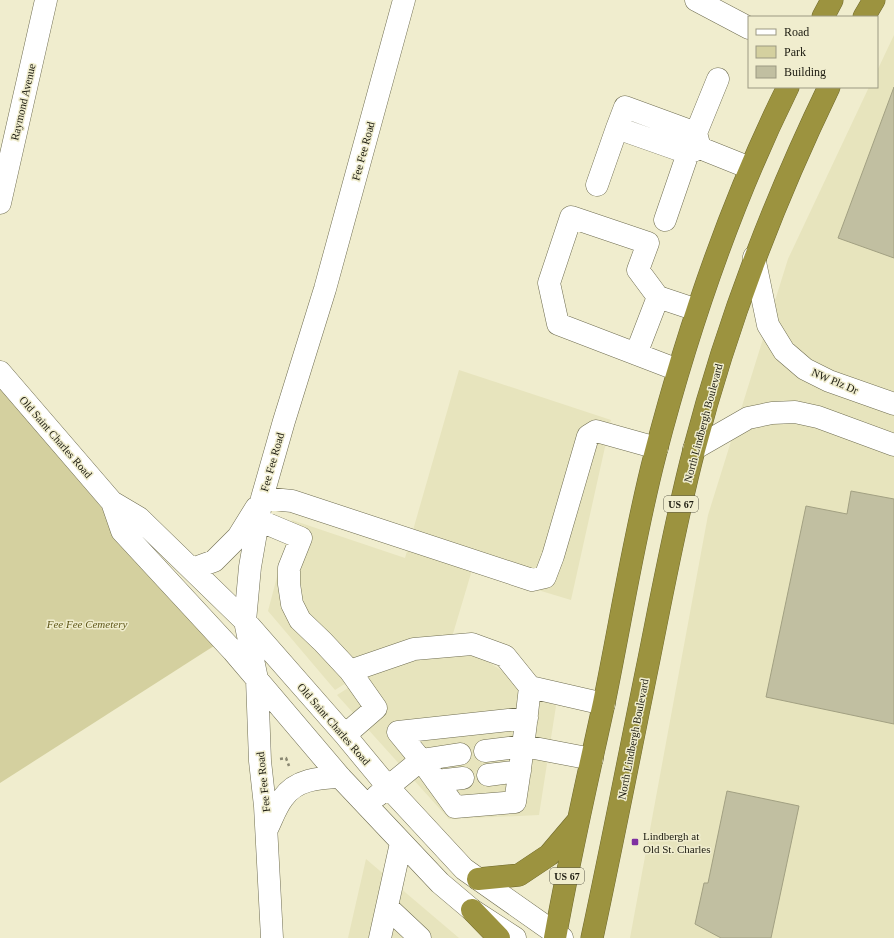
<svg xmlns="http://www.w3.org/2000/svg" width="894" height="938" viewBox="0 0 894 938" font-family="Georgia,serif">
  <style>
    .built { fill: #e7e4bd }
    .green { fill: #d4d09f }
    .building { fill: #c1bfa1; stroke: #a2a082 }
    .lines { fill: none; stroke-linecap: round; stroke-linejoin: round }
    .minor-casing { stroke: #6f6d51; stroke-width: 23 }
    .highway-casing { stroke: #6f692e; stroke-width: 23 }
    .path { stroke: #898771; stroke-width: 2.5; stroke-dasharray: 3 3; stroke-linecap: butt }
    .minor { stroke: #fff; stroke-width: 22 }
    .highway { stroke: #9c933f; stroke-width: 22 }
    .poi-dot { fill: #7f31a1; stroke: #f0edce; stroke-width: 1.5 }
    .labels { text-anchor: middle; stroke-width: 3; stroke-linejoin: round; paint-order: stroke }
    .shield { fill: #f0edce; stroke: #5b5948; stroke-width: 1 }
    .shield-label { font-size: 10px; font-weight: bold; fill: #1b1a0f }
    .street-label { font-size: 11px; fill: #1b1a0f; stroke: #f0edce }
    .park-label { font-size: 11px; font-style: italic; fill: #5f581a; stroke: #f0edce }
    .poi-label { font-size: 11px; fill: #1b1a0f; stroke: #f0edce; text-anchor: start }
  </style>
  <rect width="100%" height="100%" fill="#f0edce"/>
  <path class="built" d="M894,35V938H630L708,515L788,259L869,87H877V71Z
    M459,370L611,420L571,600L472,570L452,637L409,643L335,690L268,611L292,520L405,558Z
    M470,650L556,706L539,815L449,819L337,695L370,674L417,655Z
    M366,859L459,938H348Z"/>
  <path class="green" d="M0,387L217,644L0,783Z"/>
  <path class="building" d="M894,87V258L838,238Z
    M851,491L894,499V724L766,697L806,506L847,514Z
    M727,791L799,806L771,938H721L695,924L704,883H708Z"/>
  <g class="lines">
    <defs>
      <path id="minor" d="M696,0L749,28
        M696,133L718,79
        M700,148L696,133L625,107L617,128L688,153L700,148L750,168
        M597,185L617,128
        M0,203L46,0
        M665,220L688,153
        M754,257L768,325L784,351L805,369L829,381L894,404
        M636,354L658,297
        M678,370L558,324L549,283L571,217L648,243L638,270L658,297L697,310
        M0,372L112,502L139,518L245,621L345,735L388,787L464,869L562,938
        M694,449L748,418L772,413L795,412L818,417L894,445
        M262,498L292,501L532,580L545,577L553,556L588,436L596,431L657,448
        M112,502L122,531L233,651L340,777L440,883L472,910L515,938
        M258,520L301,538L289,568V584L292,604L300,620L323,642L350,671
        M192,569L214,561L238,537L256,508
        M527,718L398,732L421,760L455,807L515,802C521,764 526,725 530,687
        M345,735L376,708L350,671L414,649L472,644L505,656L530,687L604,704
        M485,751L524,746L592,759
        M488,775L520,771
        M436,781L463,778
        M377,796L421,760L460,754
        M267,829C272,819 276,807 283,798C296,779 319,778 340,777
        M387,907L420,938
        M272,938L265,806L260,761L257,679L245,621L250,567L262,498L284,421L325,289L404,0
        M380,938L401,843"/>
      <path id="highway" d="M823,17L832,0
        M864,17L874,0
        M478,879L519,875L549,855L577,822
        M472,910L499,938
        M555,938C569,859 587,781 604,703C621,620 634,536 655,455C688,328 730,204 788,87
        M592,938C612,845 630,752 649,659C663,589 676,519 694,450C727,323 772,205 829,87"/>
    </defs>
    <use href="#minor" class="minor-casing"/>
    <use href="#highway" class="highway-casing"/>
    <path class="path" d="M280,759L286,758L289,766"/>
    <use href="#minor" class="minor"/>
    <use href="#highway" class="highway"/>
  </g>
  <rect class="poi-dot" x="631" y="838" width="8" height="8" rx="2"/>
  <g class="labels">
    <g class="shield">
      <rect x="664" y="496" width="34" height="16" rx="3"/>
      <rect x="550" y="868" width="34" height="16" rx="3"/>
    </g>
    <g class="shield-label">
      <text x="681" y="508">US 67</text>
      <text x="567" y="880">US 67</text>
    </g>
    <g class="street-label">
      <text transform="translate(23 102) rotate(-77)" y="4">Raymond Avenue</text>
      <text transform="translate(363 151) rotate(-75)" y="4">Fee Fee Road</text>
      <text transform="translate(835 381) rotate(23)" y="4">NW Plz Dr</text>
      <text transform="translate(703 423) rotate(-75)" y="4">North Lindbergh Boulevard</text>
      <text transform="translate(56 437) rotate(49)" y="4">Old Saint Charles Road</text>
      <text transform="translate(272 462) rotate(-74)" y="4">Fee Fee Road</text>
      <text transform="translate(334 724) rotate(49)" y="4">Old Saint Charles Road</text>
      <text transform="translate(633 739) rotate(-79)" y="4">North Lindbergh Boulevard</text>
      <text transform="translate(263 782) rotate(-96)" y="4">Fee Fee Road</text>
    </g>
    <g class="park-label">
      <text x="87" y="628">Fee Fee Cemetery</text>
    </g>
    <g class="poi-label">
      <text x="643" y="840">Lindbergh at<tspan x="643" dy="13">Old St. Charles</tspan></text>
    </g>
  </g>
  <rect x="748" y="16" width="130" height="72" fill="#f0edce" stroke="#9b9982"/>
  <rect x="756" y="29" width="20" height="6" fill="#ffffff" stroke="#9b9982"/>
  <text x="784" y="36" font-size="12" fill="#1b1a0f">Road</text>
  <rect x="756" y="46" width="20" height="12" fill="#d4d09f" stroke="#9b9982"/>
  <text x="784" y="56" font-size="12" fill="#1b1a0f">Park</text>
  <rect x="756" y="66" width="20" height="12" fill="#c1bfa1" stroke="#9b9982"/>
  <text x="784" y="76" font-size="12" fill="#1b1a0f">Building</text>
</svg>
